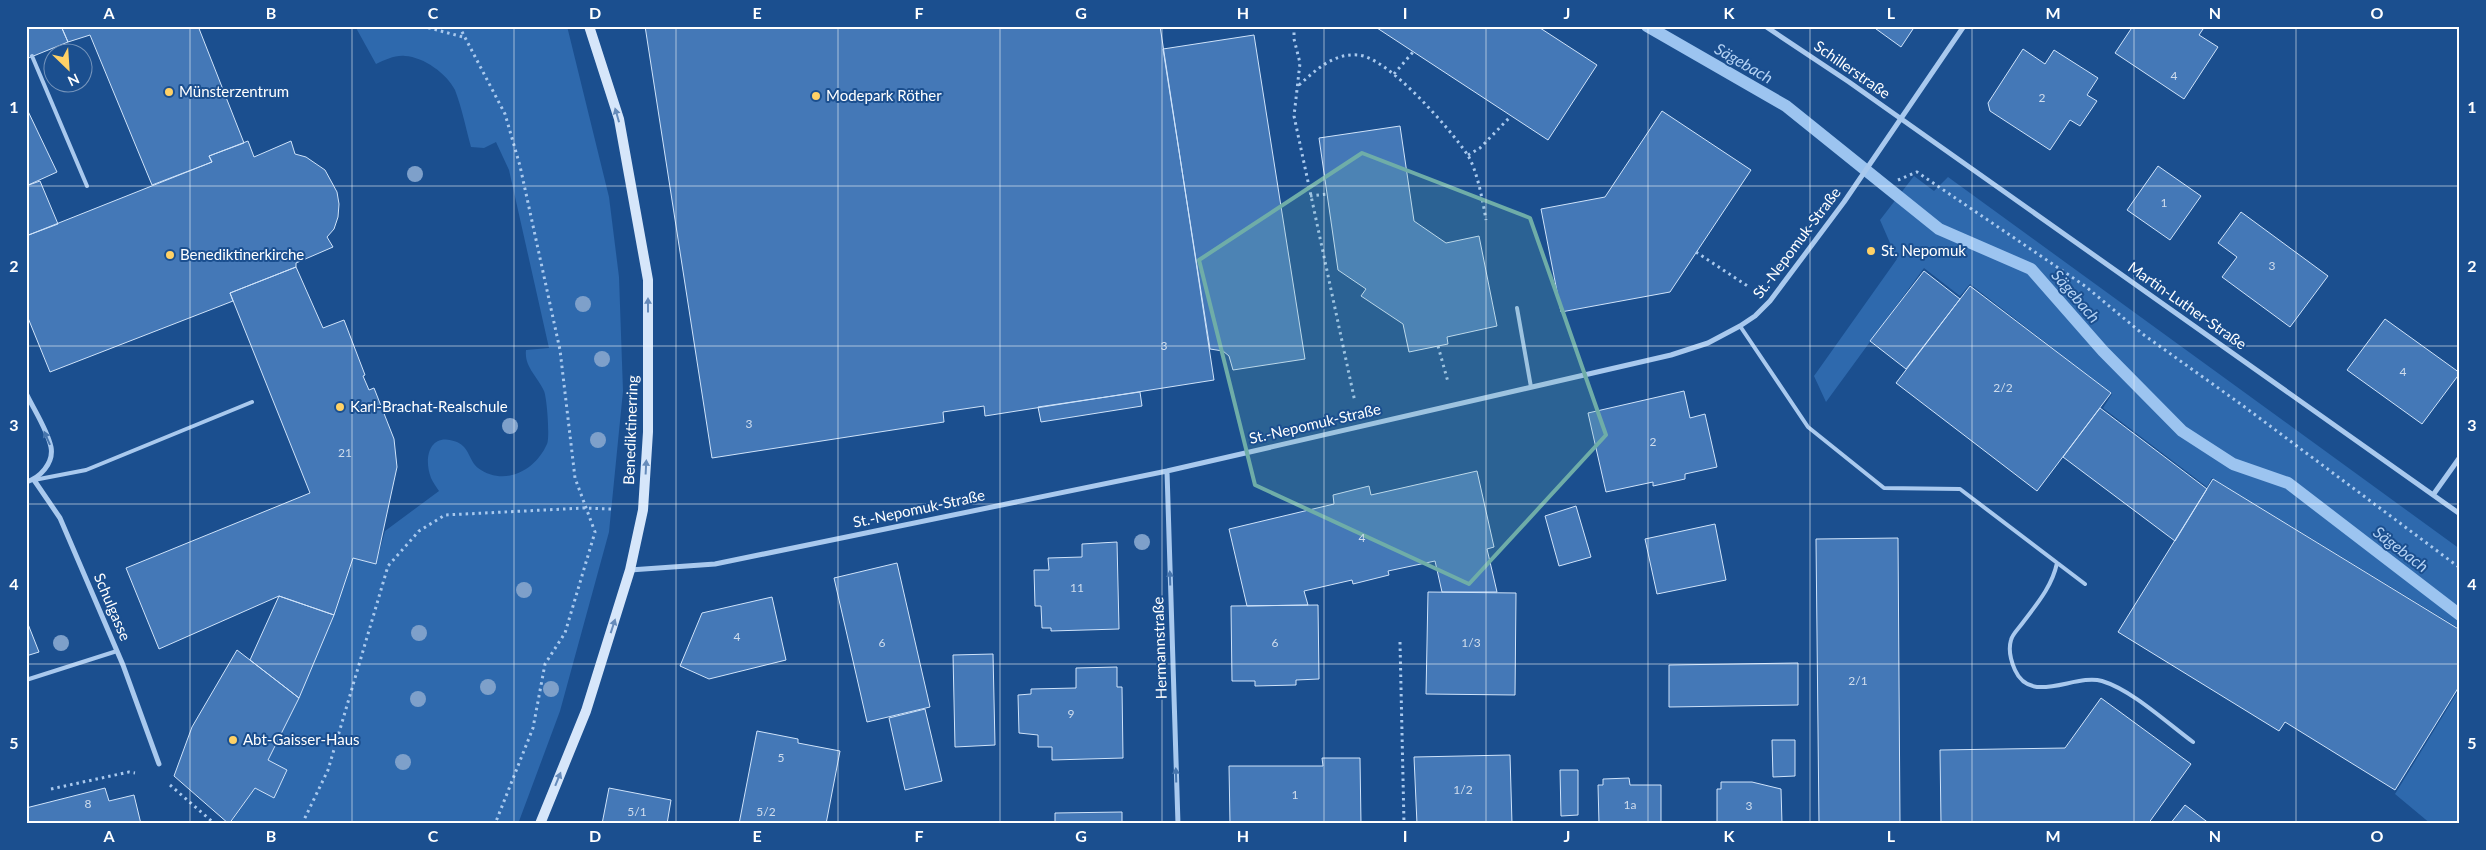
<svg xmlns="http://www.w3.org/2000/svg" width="2486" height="850" viewBox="0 0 2486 850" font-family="Lato,sans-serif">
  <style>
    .green { fill: #2e69ad }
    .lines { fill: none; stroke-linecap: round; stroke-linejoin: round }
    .stream { stroke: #9cc4f0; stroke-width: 12 }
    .building { fill: #4478b7; stroke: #cfe3fa }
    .path { stroke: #a9c9ee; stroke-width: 3; stroke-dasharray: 2.5 4; stroke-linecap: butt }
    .service { stroke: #a9c9ee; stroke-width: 4 }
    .minor { stroke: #a9c9ee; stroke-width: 5 }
    .secondary { stroke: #d6e6fa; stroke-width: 10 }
    .tree { fill: #7ea0ca }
    .oneway { fill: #668bba }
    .oneway2 { fill: #4674ac }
    .marked { fill: #6fada8; fill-opacity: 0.2; stroke: #6fada8; stroke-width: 4; stroke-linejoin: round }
    .grid { fill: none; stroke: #fff; stroke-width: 1; stroke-opacity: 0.55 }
    .poi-dot { fill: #ffd166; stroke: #1b4f8f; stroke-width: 2 }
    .labels { text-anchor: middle; stroke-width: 4; stroke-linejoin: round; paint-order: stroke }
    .number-label { font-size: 12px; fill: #d0dded }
    .street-label { font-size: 15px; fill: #fff; stroke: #1b4f8f }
    .poi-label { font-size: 15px; fill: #fff; stroke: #1b4f8f; text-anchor: start }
    .water-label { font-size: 16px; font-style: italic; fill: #b5d3f5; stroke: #1b4f8f }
    .neatline { fill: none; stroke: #fff; stroke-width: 2 }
    .grid-label { font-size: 16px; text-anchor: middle; font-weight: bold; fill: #fff }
  </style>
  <rect width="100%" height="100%" fill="#1b4f8f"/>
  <path class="green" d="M355,26H567L609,197L619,277L623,391L609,532L560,711L518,824H230L255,788L274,798L287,771L268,760C301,694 330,628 353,558L376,564L385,531L439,491C436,487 433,482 431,478C423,457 430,431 457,442C470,448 469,461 478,468C504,487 535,471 547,444C550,438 547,398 544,391C538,377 524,367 526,350L549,348L509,170L496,142L484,148L471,147C466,129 462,108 455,90C447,74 424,57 405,56C395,55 385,60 376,64Z
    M1914,176L1934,191L1948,177L2460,549V629L2212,478L2207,487L2103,408L2112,394L1970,284L1960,296L1924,268L1826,402L1814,376L1897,259L1880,220Z
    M2460,688V824H2431L2395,794Z"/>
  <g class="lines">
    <path class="stream" d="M1647,26L1786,106L1939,229L2031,269L2103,351L2182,431L2233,464L2288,483L2460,615"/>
  </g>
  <path class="building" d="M26,26H61L68,42L26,59Z
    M61,26H198L244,143L209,156L212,162L152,185L90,35L68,42Z
    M645,26H1160L1214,380L985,416L984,406L943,412L944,422L712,458Z
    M1374,26H1537L1597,65L1548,140Z
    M1872,26H1915L1901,47Z
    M2133,26H2205L2199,35L2218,47L2184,99L2115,53Z
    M1254,35L1305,359L1233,370L1229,356L1223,351L1210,349L1163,49Z
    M2023,49L2045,64L2054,50L2098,78L2087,95L2097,101L2080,126L2070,120L2050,150L1990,111L1988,103Z
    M26,107L57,172L26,186Z
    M1662,111L1751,170L1670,292L1561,312L1541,209L1605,197Z
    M1400,126L1414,221L1446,243L1479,236L1497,326L1447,337L1448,344L1409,352L1403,324L1361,296L1366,289L1338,270L1319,138Z
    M248,141L254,157L291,141L295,154L306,157L325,170L337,192L339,204L338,217L334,229L327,237L333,247L296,263V267L230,293L233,301L50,372L26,313V236L212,162L209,156Z
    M2158,166L2201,196L2170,240L2127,210Z
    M40,181L58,224L26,236V186Z
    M2241,212L2328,276L2290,327L2222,277L2237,257L2218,243Z
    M296,267L323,328L344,320L365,375L363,376L369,390L374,388L394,439L397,467L376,564L353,558L334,615L279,596L159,649L126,568L310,493L230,293Z
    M1924,271L1960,299L1906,369L1870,341Z
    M1970,286L2111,393L2037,491L1896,383Z
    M2385,319L2460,373L2422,424L2347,370Z
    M1684,391L1690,418L1705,414L1717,467L1685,474V479L1653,486V482L1606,492L1588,413Z
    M1140,392L1142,406L1041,422L1038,407Z
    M2100,408L2207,489L2175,541L2063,457Z
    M1477,471L1494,547L1487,549L1497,592H1442L1435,561L1388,571L1389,575L1353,584L1352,580L1304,591L1308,605L1247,606L1229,529L1334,504L1333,495L1369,486L1371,495Z
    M2213,479L2460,630V685L2395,790L2285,722L2279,731L2118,632Z
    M1576,506L1591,557L1559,566L1545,516Z
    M1715,524L1726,580L1657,594L1645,539Z
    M1898,538L1900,824H1819L1816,539Z
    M1117,542L1119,629L1051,631V628H1042L1041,606H1035L1034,570H1049L1048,558L1082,557V544Z
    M897,563L930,707L867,722L834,578Z
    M1428,592L1516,593L1515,695L1426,694Z
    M279,596L334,615L299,698L250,660Z
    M772,597L786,660L709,679L680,666L702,613Z
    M1318,605L1319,679L1296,680V685L1255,686V681H1232L1231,606Z
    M26,619L39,652L26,656Z
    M237,650L299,698L268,760L287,770L274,798L255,788L229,824L174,776L192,727Z
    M993,654L995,745L955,747L953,655Z
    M1798,663V705L1669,707V665Z
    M1117,667V687H1122L1123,758L1052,760V747H1038V735L1019,733L1018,695L1031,694V689L1076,688V668Z
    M2101,698L2191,764L2148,824H1941L1940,750L2065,748Z
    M925,709L942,781L905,790L889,718Z
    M757,731L798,739V743L840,751L826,824H739Z
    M1772,740H1795V776L1773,777Z
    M1510,755L1512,824H1417L1414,757Z
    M1322,758H1360L1361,824H1230L1229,766H1323Z
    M1560,770H1578V815L1561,816Z
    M1629,778L1630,785H1661V824H1599L1598,785H1603V779Z
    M1721,782H1752L1781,789L1782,824H1717V789H1721Z
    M105,788L109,801L134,795L141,824H26V808Z
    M609,788L671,800L667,824H602Z
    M2185,805L2210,824H2170Z
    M1122,812V824H1055V813Z"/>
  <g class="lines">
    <path class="path" d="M422,26L463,37
      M459,26L505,114L520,166L560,350L575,478L595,532L565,633L545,664L533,728L495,824
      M1294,26V39L1300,63L1294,116L1355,402
      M1394,74L1413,52
      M1299,85C1316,70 1333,53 1358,55C1388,57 1450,129 1467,154C1477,169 1483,202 1486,220
      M1468,155L1480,148L1511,116
      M1898,180L1917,172L2085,286L2144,335L2242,405L2460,568
      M1310,196L1327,194
      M1696,252L1749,287
      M1438,346L1448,382
      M1400,642L1404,824
      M170,785L215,824
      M51,789L129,772L135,773
      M302,824L328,770L388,566L419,531L445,515L584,508L611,509"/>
    <path class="service" d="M32,56L87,186
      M1517,308L1531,387
      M1740,326L1808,427L1884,488L1960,489L2085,584
      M34,480L86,470L252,402
      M2057,563C2052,587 2036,605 2021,625C2018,629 2012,635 2011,640C2008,650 2011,661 2015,670C2031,706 2075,673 2102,681C2132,690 2167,723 2193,742
      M26,680L117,651"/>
    <path class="minor" d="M1765,26L1849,82L2460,514
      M26,393C34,410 47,429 51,447C54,463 40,478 26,482
      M1167,471L1178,824
      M34,480L60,518L123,665L159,764
      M2433,495L2460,457
      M630,570L715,564L1167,471L1671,355L1708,343L1740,326L1755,316L1770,301L1844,202L1964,26"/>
    <path class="secondary" d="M540,824L586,711L630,570L643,510L648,432V280L619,119L589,26"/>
  </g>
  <g class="tree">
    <circle cx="415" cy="174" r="8"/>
    <circle cx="583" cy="304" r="8"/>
    <circle cx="602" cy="359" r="8"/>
    <circle cx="510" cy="426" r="8"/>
    <circle cx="598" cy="440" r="8"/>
    <circle cx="1142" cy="542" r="8"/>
    <circle cx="524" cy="590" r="8"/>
    <circle cx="419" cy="633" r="8"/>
    <circle cx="61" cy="643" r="8"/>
    <circle cx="488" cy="687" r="8"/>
    <circle cx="551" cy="689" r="8"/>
    <circle cx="418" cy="699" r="8"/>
    <circle cx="403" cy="762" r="8"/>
  </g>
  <defs><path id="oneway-solid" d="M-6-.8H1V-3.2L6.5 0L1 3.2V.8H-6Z" transform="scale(1.25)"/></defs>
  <g class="oneway">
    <use href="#oneway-solid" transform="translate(617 115) rotate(-106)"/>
    <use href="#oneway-solid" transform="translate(648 305) rotate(-90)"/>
    <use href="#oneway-solid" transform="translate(646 467) rotate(-87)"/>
    <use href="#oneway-solid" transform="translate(613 626) rotate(-72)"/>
    <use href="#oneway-solid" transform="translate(558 779) rotate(-68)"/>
  </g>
  <g class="oneway2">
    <use href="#oneway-solid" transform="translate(47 438) rotate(-114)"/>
    <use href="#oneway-solid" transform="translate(1170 578) rotate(-92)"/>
    <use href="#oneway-solid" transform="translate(1176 775) rotate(-92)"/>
  </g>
  <path class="marked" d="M1362,153L1530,218L1606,435L1469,584L1255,485L1199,260Z"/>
  <path class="grid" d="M190,26V824M352,26V824M514,26V824M676,26V824M838,26V824M1000,26V824M1162,26V824M1324,26V824M1486,26V824M1648,26V824M1810,26V824M1972,26V824M2134,26V824M2296,26V824M26,186H2460M26,346H2460M26,504H2460M26,664H2460"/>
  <g class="poi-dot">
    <circle cx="169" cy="92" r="5"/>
    <circle cx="816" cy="96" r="5"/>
    <circle cx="1871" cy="251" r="5"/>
    <circle cx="170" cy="255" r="5"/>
    <circle cx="340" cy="407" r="5"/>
    <circle cx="233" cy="740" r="5"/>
  </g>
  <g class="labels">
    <g class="number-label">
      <text x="2174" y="80">4</text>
      <text x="2042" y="102">2</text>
      <text x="2164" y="207">1</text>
      <text x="2272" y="270">3</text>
      <text x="1164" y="350">3</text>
      <text x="2403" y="376">4</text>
      <text x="2003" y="392">2/2</text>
      <text x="749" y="428">3</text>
      <text x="1653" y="446">2</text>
      <text x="345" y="457">21</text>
      <text x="1362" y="542">4</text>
      <text x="1077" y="592">11</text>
      <text x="737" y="641">4</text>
      <text x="882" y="647">6</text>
      <text x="1275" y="647">6</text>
      <text x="1471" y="647">1/3</text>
      <text x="1858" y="685">2/1</text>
      <text x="1071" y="718">9</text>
      <text x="781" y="762">5</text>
      <text x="1463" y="794">1/2</text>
      <text x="1295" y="799">1</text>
      <text x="88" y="808">8</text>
      <text x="1630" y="809">1a</text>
      <text x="1749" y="810">3</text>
      <text x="637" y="816">5/1</text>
      <text x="766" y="816">5/2</text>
    </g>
    <g class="street-label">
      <text transform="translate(1852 70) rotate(35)" y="5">Schillerstraße</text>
      <text transform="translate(1797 243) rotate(-53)" y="5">St.-Nepomuk-Straße</text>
      <text transform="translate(2187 306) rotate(35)" y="5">Martin-Luther-Straße</text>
      <text transform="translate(1315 424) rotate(-13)" y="5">St.-Nepomuk-Straße</text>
      <text transform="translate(631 430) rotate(-88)" y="5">Benediktinerring</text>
      <text transform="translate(919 509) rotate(-12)" y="5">St.-Nepomuk-Straße</text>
      <text transform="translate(112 607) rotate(67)" y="5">Schulgasse</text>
      <text transform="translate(1160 648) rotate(-92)" y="5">Hermannstraße</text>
    </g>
    <g class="poi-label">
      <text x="179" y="97">Münsterzentrum</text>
      <text x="826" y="101">Modepark Röther</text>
      <text x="1881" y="256">St. Nepomuk</text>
      <text x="180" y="260">Benediktinerkirche</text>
      <text x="350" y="412">Karl-Brachat-Realschule</text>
      <text x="243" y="745">Abt-Gaisser-Haus</text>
    </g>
    <g class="water-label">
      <text transform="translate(1744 63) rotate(30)" y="6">Sägebach</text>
      <text transform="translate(2076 296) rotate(49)" y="6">Sägebach</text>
      <text transform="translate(2401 549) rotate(37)" y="6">Sägebach</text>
    </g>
  </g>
  <rect width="2486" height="850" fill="none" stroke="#1b4f8f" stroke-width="55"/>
  <g transform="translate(68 68) rotate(155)"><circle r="24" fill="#1b4f8f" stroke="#7695bc"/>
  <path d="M0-4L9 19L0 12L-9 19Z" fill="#ffd166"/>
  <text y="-8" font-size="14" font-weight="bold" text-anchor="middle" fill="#ffffff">N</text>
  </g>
  <rect x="28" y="28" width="2430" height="794" class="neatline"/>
  <g class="grid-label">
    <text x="109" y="19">A</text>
    <text x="271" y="19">B</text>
    <text x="433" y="19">C</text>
    <text x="595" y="19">D</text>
    <text x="757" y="19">E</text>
    <text x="919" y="19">F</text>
    <text x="1081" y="19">G</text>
    <text x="1243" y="19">H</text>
    <text x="1405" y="19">I</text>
    <text x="1567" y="19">J</text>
    <text x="1729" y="19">K</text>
    <text x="1891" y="19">L</text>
    <text x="2053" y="19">M</text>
    <text x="2215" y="19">N</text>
    <text x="2377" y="19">O</text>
    <text x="14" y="113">1</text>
    <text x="2472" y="113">1</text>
    <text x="14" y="272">2</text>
    <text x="2472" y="272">2</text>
    <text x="14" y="431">3</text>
    <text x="2472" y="431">3</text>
    <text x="14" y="590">4</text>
    <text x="2472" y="590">4</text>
    <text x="14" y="749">5</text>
    <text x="2472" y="749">5</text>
    <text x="109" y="842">A</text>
    <text x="271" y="842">B</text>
    <text x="433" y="842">C</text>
    <text x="595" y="842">D</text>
    <text x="757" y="842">E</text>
    <text x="919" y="842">F</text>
    <text x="1081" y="842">G</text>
    <text x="1243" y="842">H</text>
    <text x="1405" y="842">I</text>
    <text x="1567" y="842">J</text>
    <text x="1729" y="842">K</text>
    <text x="1891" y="842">L</text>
    <text x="2053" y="842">M</text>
    <text x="2215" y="842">N</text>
    <text x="2377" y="842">O</text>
  </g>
</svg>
